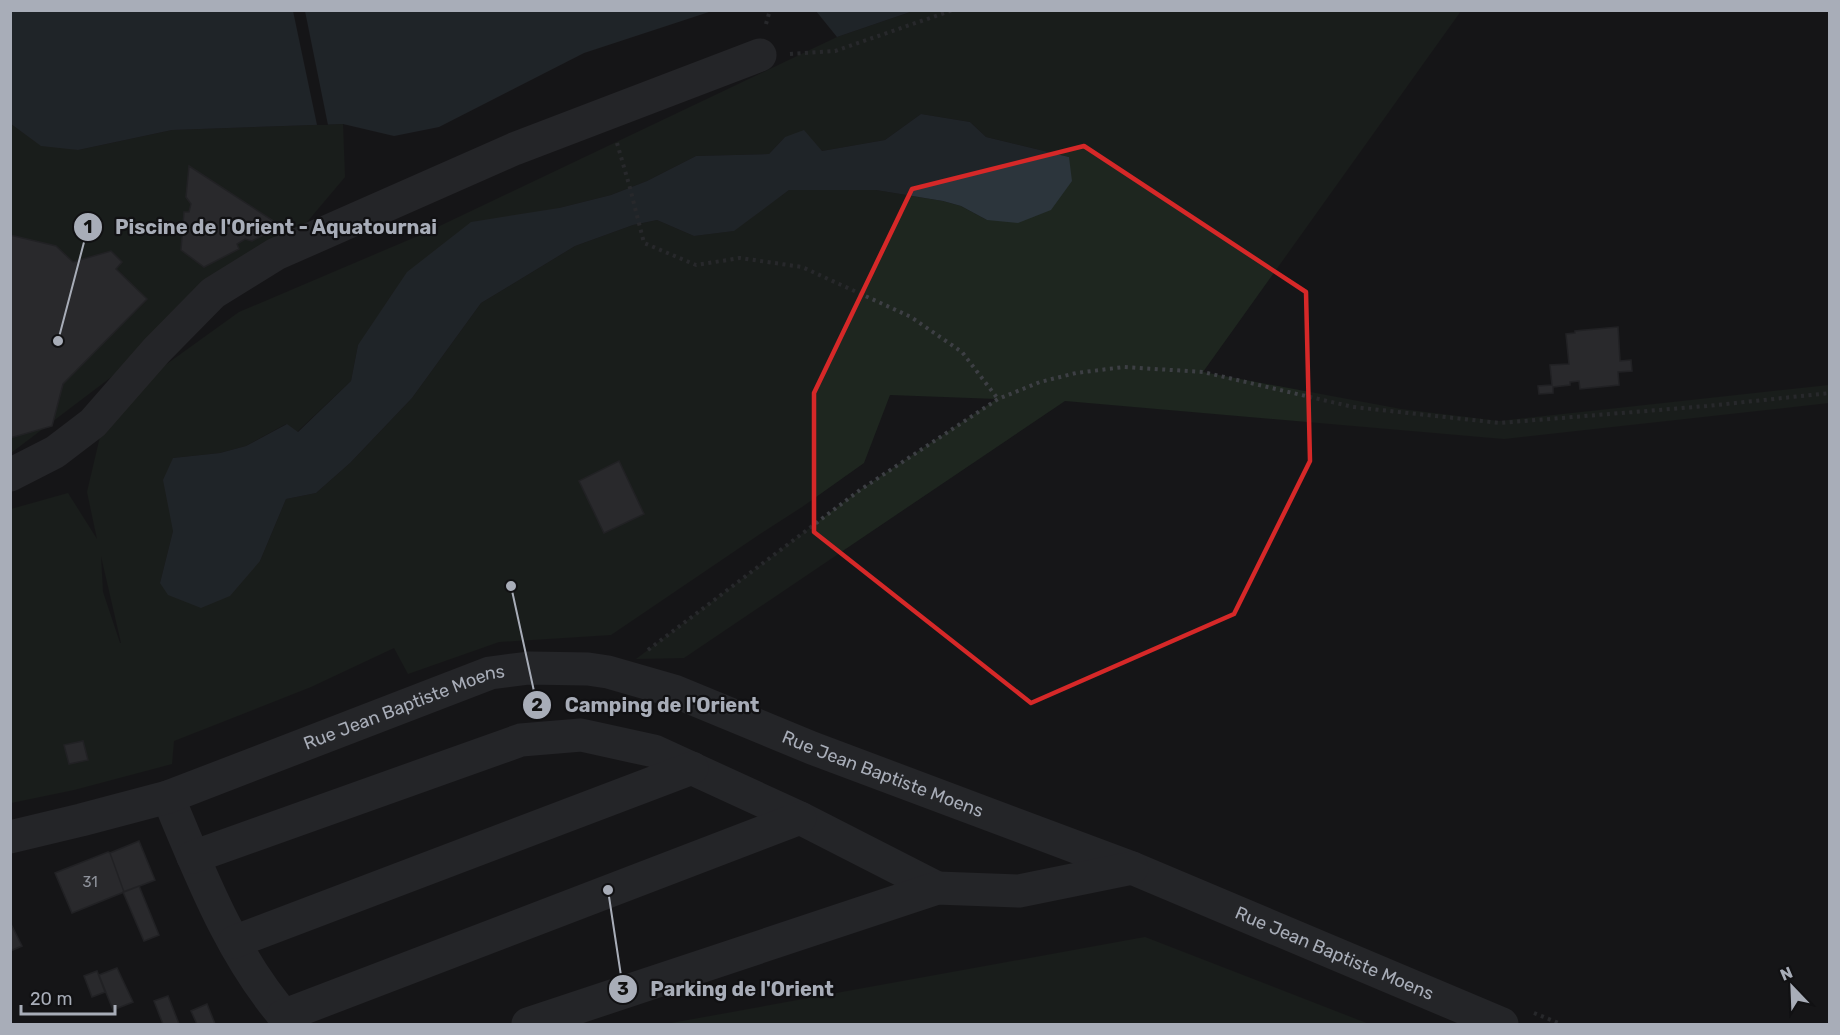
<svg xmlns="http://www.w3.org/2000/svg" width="1840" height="1035" viewBox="0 0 1840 1035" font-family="Rubik,sans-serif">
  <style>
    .green { fill: #1e261f; fill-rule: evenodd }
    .water { fill: #2c353c }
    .pier { fill: #161618 }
    .building { fill: #404145; stroke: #303034; stroke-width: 1.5 }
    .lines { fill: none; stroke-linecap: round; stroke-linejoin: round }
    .path { stroke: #3d3f44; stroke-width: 4; stroke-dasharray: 3 4.5; stroke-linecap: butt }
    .minor { stroke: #37383d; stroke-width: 33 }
    .marked { fill: none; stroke: #d62828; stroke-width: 4.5; stroke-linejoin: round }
    .labels { text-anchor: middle; stroke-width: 4.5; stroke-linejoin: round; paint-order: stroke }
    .number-label { font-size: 15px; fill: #8e929b }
    .street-label { font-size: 18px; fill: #a8adb8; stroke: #111113 }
    .leader { fill: none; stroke: #a8adb8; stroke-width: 2 }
    .callout-dot { fill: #a8adb8; stroke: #111113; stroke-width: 2 }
    .mark-label { font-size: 18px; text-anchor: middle; font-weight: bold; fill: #111 }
    .callout-label { font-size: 20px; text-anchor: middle; font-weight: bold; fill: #a8adb8; stroke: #111113; stroke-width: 4.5; stroke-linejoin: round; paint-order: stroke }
  </style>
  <rect width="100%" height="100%" fill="#161618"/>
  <path class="green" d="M913,11H1461L1203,372L1401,409L1499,421L1829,385V403L1504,439L1065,401L684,658L636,659L860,490L997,399L890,395L864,463L802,507L760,534L611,635L499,642L408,674L394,648L311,687L174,741L172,764L74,790L11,803V509L68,493L97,539L87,492L107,407L239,312L425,233L837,37ZM921,114L970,122L986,137L1069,157L987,220L961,206L943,201L876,190H789L733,231L694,236L657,220L633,225L575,246L481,303L412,398L350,463L316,493L286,499L260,561L160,583L173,531V458L220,453L246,446L286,424L297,432L351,381L358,345L559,208L611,195L647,181L696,156L769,154L785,137L822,151L885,140ZM101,556L121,643H120L103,592Z
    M11,124L35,141L78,150L172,130L343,124L345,177L291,241L11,453Z
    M1145,937L1369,1024H666Z"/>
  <path class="water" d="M11,11H712L584,53L439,127L394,136L343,124L172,130L78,150L41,146L11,124Z
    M816,11H913L837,37Z
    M921,114L970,122L986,137L1069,157L1072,181L1051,210L1018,223L987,220L961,206L943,201L876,190H789L734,231L694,236L657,220L633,225L575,246L481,303L412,398L350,463L316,493L286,499L260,561L230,596L201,608L168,595L160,583L173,531L163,480L173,458L220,453L246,446L287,424L298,432L351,381L358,345L407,272L471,222L559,208L611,195L647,181L696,156L769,154L785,137L804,130L822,151L885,140Z"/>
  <path class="pier" d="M293,11H305L328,125H317Z"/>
  <path class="building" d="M189,166L281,226L252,241L245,239L237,244L239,249L204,267L181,250L184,212H189L191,204L186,197Z
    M10,235L56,246L73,262L111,251L122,262L116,269L147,299L63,384L52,426L10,438Z
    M1618,327L1620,361L1631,360L1632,371L1618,372L1619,385L1580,389L1579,381L1570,382V385L1553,387V393L1539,394L1538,386L1552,385L1550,365L1569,364L1566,334L1575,333V331Z
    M619,461L644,514L604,533L579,481Z
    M83,741L88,760L69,764L64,745Z
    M139,841L155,880L124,892L110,853Z
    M108,852L110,853L124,892L72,913L55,873Z
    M139,886L159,935L144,941L123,892Z
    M10,922L22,946L10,951Z
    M117,968L133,1002L113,1010L99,975Z
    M97,971L105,992L92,997L84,976Z
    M168,996L179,1024H163L154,1001Z
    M207,1004L215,1024H197L191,1011Z"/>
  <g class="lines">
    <path class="path" d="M766,24L770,10
      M790,54L835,51L953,10
      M617,143L630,188L644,243L696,265L740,258L802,267L911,317L962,352L998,399
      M648,650L860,490L998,399L1040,382L1076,373L1124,367L1203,372L1353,407L1500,423L1707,406L1830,393
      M1534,1013L1561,1024"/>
    <g class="minor">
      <path d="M10,475L55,452L93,423L156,351L213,293L276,254L514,149L760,55"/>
      <path d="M168,797C201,876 233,960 291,1024"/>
      <path id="s1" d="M10,837L81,820L168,797L490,673L529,668L588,669L608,672L674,691L812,748L1132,868L1502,1024"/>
      <path d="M193,857L521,740L581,735L654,751L800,818L937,888"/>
      <path d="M234,942L692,768"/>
      <path d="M283,1016L800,818"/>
      <path d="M528,1024L937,888L1019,891L1132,868"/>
    </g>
  </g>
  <path d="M0 0H1840V1035H0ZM1084,146L1306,292L1310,461L1234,614L1031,703L814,532V393L912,189Z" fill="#161618" fill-opacity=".55" fill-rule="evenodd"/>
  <path class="marked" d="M1084,146L1306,292L1310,461L1234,614L1031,703L814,532V393L912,189Z"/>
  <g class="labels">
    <g class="number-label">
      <text x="90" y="887">31</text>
    </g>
    <g class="street-label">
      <text dy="6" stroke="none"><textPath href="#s1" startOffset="416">Rue Jean Baptiste Moens</textPath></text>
      <text dy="6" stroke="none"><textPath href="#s1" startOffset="920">Rue Jean Baptiste Moens</textPath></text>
      <text dy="6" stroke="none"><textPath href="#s1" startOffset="1406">Rue Jean Baptiste Moens</textPath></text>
    </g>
  </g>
  <path class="leader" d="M58 341L88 227M511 586L537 705M608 890L623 989"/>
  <g class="callout-dot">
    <circle cx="58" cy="341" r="6"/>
    <circle cx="511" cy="586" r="6"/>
    <circle cx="608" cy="890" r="6"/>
    <circle cx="88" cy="227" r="15"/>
    <circle cx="537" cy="705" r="15"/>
    <circle cx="623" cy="989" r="15"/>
  </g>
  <g class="mark-label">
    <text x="88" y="233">1</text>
    <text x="537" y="711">2</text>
    <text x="623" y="995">3</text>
  </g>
  <g class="callout-label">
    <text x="276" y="234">Piscine de l'Orient - Aquatournai</text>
    <text x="662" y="712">Camping de l'Orient</text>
    <text x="742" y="996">Parking de l'Orient</text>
  </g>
  <rect width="1840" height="1035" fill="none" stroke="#a8adb8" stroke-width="24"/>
  <g transform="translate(1792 987) rotate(337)" stroke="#111113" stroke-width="4.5" paint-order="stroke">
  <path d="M0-4.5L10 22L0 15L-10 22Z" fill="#a8adb8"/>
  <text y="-9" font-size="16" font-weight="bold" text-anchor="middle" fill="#a8adb8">N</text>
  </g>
  <path d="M21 1005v9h94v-9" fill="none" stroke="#a8adb8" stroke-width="3"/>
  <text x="30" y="1005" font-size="18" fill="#a8adb8" stroke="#111113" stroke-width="4.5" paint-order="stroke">20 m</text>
</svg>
